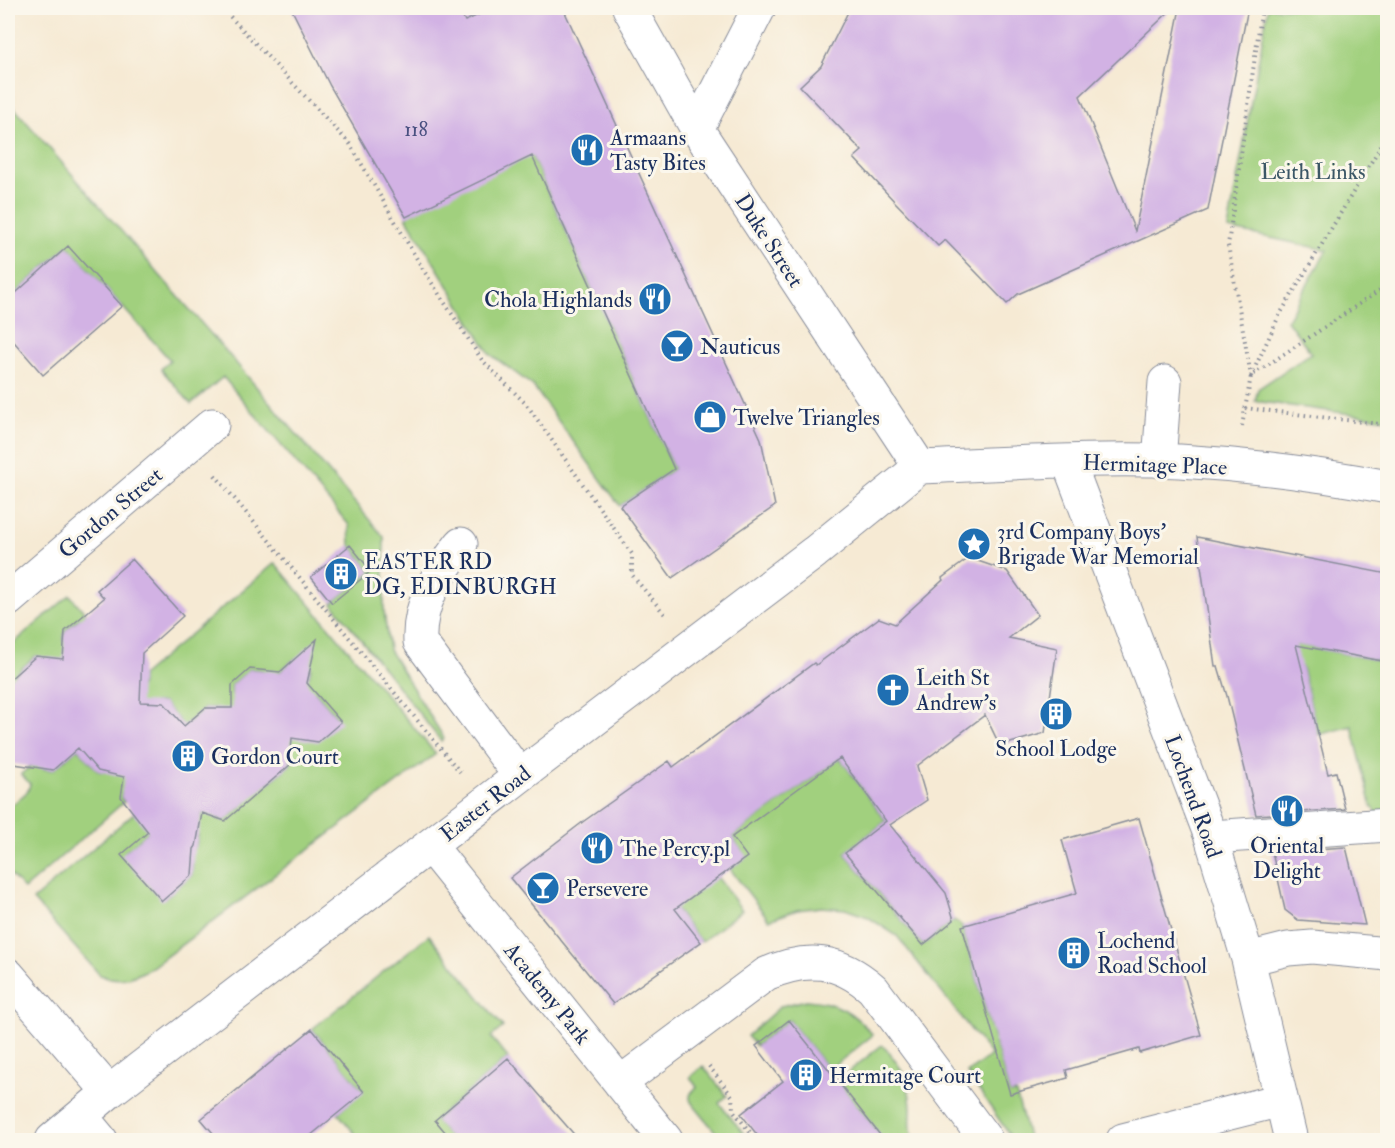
<svg xmlns="http://www.w3.org/2000/svg" width="1395" height="1148" viewBox="0 0 1395 1148" font-family="'IM FELL Double Pica',serif">
  <style>
    .green { fill: #a1d07e; stroke: #5e806e; stroke-width: 1.5 }
    .building { fill: #d2b2e4 }
    .lines { fill: none; stroke-linecap: round; stroke-linejoin: round }
    .minor-casing { stroke: #888c99; stroke-width: 35 }
    .path { stroke: #888c99; stroke-width: 4; stroke-dasharray: 1.5 4.5; stroke-linecap: butt }
    .minor { stroke: #fff; stroke-width: 33 }
    .labels { text-anchor: middle; stroke-width: 6; stroke-linejoin: round; paint-order: stroke }
    .number-label { font-size: 20px; fill: #495080 }
    .poi-label { font-size: 22px; fill: #1b2f5e; stroke: #fbf7ec; text-anchor: start }
    .park-label { font-size: 22px; fill: #3c5766; stroke: #fbf7ec }
    .street-label { font-size: 22px; fill: #1b2f5e; stroke: #fbf7ec }
  </style>
  <rect width="100%" height="100%" fill="#fbf7ec"/>
  <filter id="ink" filterUnits="userSpaceOnUse"><feTurbulence type="fractalNoise" baseFrequency=".0167" numOctaves="2"/><feDisplacementMap in="SourceGraphic" scale="12" xChannelSelector="R" yChannelSelector="G"/><feConvolveMatrix kernelMatrix="1 2 1 2 8 2 1 2 1" color-interpolation-filters="sRGB"/></filter>
  <filter id="wash" filterUnits="userSpaceOnUse"><feTurbulence type="fractalNoise" baseFrequency=".008" numOctaves="4" result="noise"/><feDisplacementMap in="SourceGraphic" scale="24" xChannelSelector="R" yChannelSelector="G"/><feGaussianBlur stdDeviation="1.35" result="paint"/><feColorMatrix in="noise" values="0 0 0 0 0 0 0 0 0 0 0 0 0 0 0 0 0 1.4 0 .05"/><feComposite in="paint" operator="in"/></filter>
  <g filter="url(#wash)">
    <rect width="100%" height="100%" fill="#f6ead4"/>
    <path class="green" d="M1268,8H1387V419L1255,401L1258,389L1311,353L1287,320L1327,250L1228,229Z
      M10,103L237,364L384,537V611L389,650L444,738L441,741L332,603L371,571L350,545L349,525L223,377L191,404L161,369L170,360L68,246L8,300V105Z
      M508,103L674,469L620,506L533,386L490,354L406,217Z
      M275,563L436,754L152,967C135,977 120,983 100,975L33,900L134,813L155,826L125,852L165,898L192,875L193,862L187,854L196,846L198,835L190,825L209,809L218,819L225,821L247,802L248,790L257,783L267,785L290,765L291,752L285,744L302,730L336,726V716L315,692H310L298,685L309,676L311,668L302,658H296L270,680L262,670L250,669L232,685V694L241,705L226,718L217,708H205L184,726L164,703H154L145,710L131,695L141,686V676Z
      M70,595L90,619H79L65,631L64,640L76,652L56,670L36,656L15,674L13,703L8,697V648Z
      M1268,639L1387,662V819H1384L1372,807L1352,726L1318,735L1302,668Z
      M78,748L98,771L104,772L116,763L133,783L122,793L121,798L124,802L24,889L8,872V807H10L28,791L30,784L21,774L37,761L44,769L53,770Z
      M840,758L886,821L845,853L923,945L954,920L962,926L1010,1094L1016,1093L1029,1140H1013L967,1073L991,1055L897,936L868,917L845,909L821,907L797,910L769,920L730,869L746,857L732,837Z
      M718,878L742,910L701,942L661,891Z
      M429,935L503,1027L491,1037L508,1058L435,1120L452,1140H360L338,1113L363,1091L312,1029Z
      M806,1000C838,1002 852,1011 873,1035L829,1070L789,1020L756,1046L747,1036L781,1006Z
      M882,1045C900,1063 910,1081 911,1108C911,1119 909,1130 914,1140H884L837,1081Z
      M703,1066L727,1096L719,1103L749,1140H722L691,1102C688,1095 692,1091 697,1087L690,1077Z"/>
    <g id="blocks">
      <path class="building" d="M291,8H458L465,21L494,8H563L761,439L775,506L672,578L620,506L674,469L532,156L406,217L330,86Z
        M850,8H1173L1080,96L1135,231L1180,8H1248L1208,210L1018,294L1007,304L945,240L938,246L896,203L854,158L862,151L800,86L821,66Z
        M68,246L122,306L43,375L8,335V300Z
        M1197,537L1388,574V662L1296,645L1328,774L1336,772L1345,809L1256,815L1227,696L1218,666H1215Z
        M350,545L371,571L332,603L311,577Z
        M969,558L1007,571L1038,615L1009,638L1057,648L1045,733L1000,746L985,715L917,766L927,800L890,825L946,893L954,920L923,945L845,853L886,821L840,758L732,837L747,857L675,909L701,942L613,1004L510,878L584,821L669,761L673,767L814,663L816,665L879,618L895,624L943,580L942,578Z
        M132,559L183,616L142,653L140,702L164,703L184,726L205,708H232V685L250,669L280,672L317,639L307,683L341,722L318,742L292,738L290,765L225,821L202,813L196,846L194,849L192,875L162,901L121,855L148,832L121,797L124,777L98,771L78,748L53,770L8,763V681L36,656L63,659L65,631L104,598L97,590Z
        M1139,818L1201,1035L1140,1053L1139,1049L1066,1070L1068,1078L1010,1094L962,926L1077,893L1062,840Z
        M1346,847L1365,925L1298,920L1285,910L1272,852Z
        M789,1020L829,1070L884,1140H761L741,1114L783,1081L756,1046Z
        M312,1029L364,1092L305,1140H219L201,1119Z
        M508,1058L537,1092L579,1140H452L435,1120Z"/>
    </g>
  </g>
  <g filter="url(#ink)">
    <use href="#blocks" fill-opacity="0" stroke="#888c99" stroke-width="1.5"/>
    <g class="lines">
      <defs>
        <path id="minor" d="M629,8L697,129L920,467
          M697,129L759,8
          M1068,461L1211,837L1248,959L1291,1140
          M1159,461L1165,382
          M920,467C1006,464 1093,457 1180,461C1249,465 1320,474 1388,487
          M461,544C438,574 418,603 420,642L520,776
          M8,600L212,425
          M1211,837L1388,825
          M430,846L666,1140
          M1248,959L1288,949L1312,947L1388,954
          M8,975L109,1092
          M620,1083L766,974C807,956 839,959 873,989L986,1140
          M81,1116L101,1140
          M52,1140L109,1092L520,776L815,552L920,467
          M1123,1140L1281,1100"/>
      </defs>
      <use href="#minor" class="minor-casing"/>
      <path class="path" d="M222,8L350,144L424,271L482,360L527,405L632,554V575L667,617
        M1262,8L1228,245L1251,376L1279,316L1388,134
        M1245,408L1388,425
        M1242,426L1251,376L1388,285
        M215,475L460,772
        M709,1066L732,1096L733,1110L756,1140"/>
      <use href="#minor" class="minor"/>
    </g>
  </g>
  <defs>
    <symbol id="restaurant-disc" viewBox="-11 -11 22 22"><circle r="9.5" fill="#1f6fb2" stroke="#fbf7ec"/><path d="M-5-6h1v4h1v-4h1v4h1v-4h1v5L-1.5 .5V6h-2V.5L-5-1ZM5-6V6H3V1.5H1.5Q1.5-4 5-6Z" fill="#fff"/></symbol>
    <symbol id="bar-disc" viewBox="-11 -11 22 22"><circle r="9.5" fill="#1f6fb2" stroke="#fbf7ec"/><path d="M-6-5H6L.8 .8V4.5H3.5V6h-7V4.5H-.8V.8Z" fill="#fff"/></symbol>
    <symbol id="shop-disc" viewBox="-11 -11 22 22"><circle r="9.5" fill="#1f6fb2" stroke="#fbf7ec"/><path d="M-5-2.5h2.3a2.7 3.5 0 0 1 5.4 0H5L5.5 6h-11ZM-1.5-2.5h3a1.5 2.3 0 0 0-3 0Z" fill="#fff"/></symbol>
    <symbol id="sight-disc" viewBox="-11 -11 22 22"><circle r="9.5" fill="#1f6fb2" stroke="#fbf7ec"/><path d="M0-6L1.8-2.2L6-1.7L2.9 1.2L3.7 5.4L0 3.3L-3.7 5.4L-2.9 1.2L-6-1.7L-1.8-2.2Z" fill="#fff"/></symbol>
    <symbol id="building-disc" viewBox="-11 -11 22 22"><circle r="9.5" fill="#1f6fb2" stroke="#fbf7ec"/><path d="M-4-6H4V6H1V3H-1V6H-4ZM-2.5-4.3h1.7v1.8h-1.7ZM.8-4.3h1.7v1.8H.8ZM-2.5-1h1.7V.8h-1.7ZM.8-1h1.7V.8H.8Z" fill="#fff"/></symbol>
    <symbol id="church-disc" viewBox="-11 -11 22 22"><circle r="9.5" fill="#1f6fb2" stroke="#fbf7ec"/><path d="M-1.2-6h2.4v3.5h3.3v2.4h-3.3V6h-2.4V-.1h-3.3v-2.4h3.3Z" fill="#fff"/></symbol>
  </defs>
  <g fill-rule="evenodd">
    <use href="#restaurant-disc" x="568" y="131" width="38" height="38"/>
    <use href="#restaurant-disc" x="636" y="280" width="38" height="38"/>
    <use href="#bar-disc" x="658" y="327" width="38" height="38"/>
    <use href="#shop-disc" x="691" y="398" width="38" height="38"/>
    <use href="#sight-disc" x="955" y="525" width="38" height="38"/>
    <use href="#building-disc" x="322" y="555" width="38" height="38"/>
    <use href="#church-disc" x="874" y="671" width="38" height="38"/>
    <use href="#building-disc" x="1037" y="695" width="38" height="38"/>
    <use href="#building-disc" x="169" y="737" width="38" height="38"/>
    <use href="#restaurant-disc" x="1268" y="792" width="38" height="38"/>
    <use href="#restaurant-disc" x="578" y="829" width="38" height="38"/>
    <use href="#bar-disc" x="524" y="869" width="38" height="38"/>
    <use href="#building-disc" x="1055" y="934" width="38" height="38"/>
    <use href="#building-disc" x="787" y="1056" width="38" height="38"/>
  </g>
  <g class="labels">
    <g class="number-label">
      <text x="416" y="136">118</text>
    </g>
    <g class="poi-label">
      <text x="610" y="145">Armaans<tspan x="610" dy="25">Tasty Bites</tspan></text>
      <text x="632" y="307" text-anchor="end">Chola Highlands</text>
      <text x="700" y="354">Nauticus</text>
      <text x="733" y="425">Twelve Triangles</text>
      <text x="997" y="539">3rd Company Boys'<tspan x="997" dy="25">Brigade War Memorial</tspan></text>
      <text x="364" y="569">EASTER RD<tspan x="364" dy="25">DG, EDINBURGH</tspan></text>
      <text x="916" y="685">Leith St<tspan x="916" dy="25">Andrew's</tspan></text>
      <text x="1056" y="756" text-anchor="middle">School Lodge</text>
      <text x="211" y="764">Gordon Court</text>
      <text x="1287" y="853" text-anchor="middle">Oriental<tspan x="1287" dy="25">Delight</tspan></text>
      <text x="620" y="856">The Percy.pl</text>
      <text x="566" y="896">Persevere</text>
      <text x="1097" y="948">Lochend<tspan x="1097" dy="25">Road School</tspan></text>
      <text x="829" y="1083">Hermitage Court</text>
    </g>
    <g class="park-label">
      <text x="1313" y="179">Leith Links</text>
    </g>
    <g class="street-label">
      <text transform="translate(770 240) rotate(57)" y="8">Duke Street</text>
      <text transform="translate(1155 464) rotate(2)" y="8">Hermitage Place</text>
      <text transform="translate(110 512) rotate(-40)" y="8">Gordon Street</text>
      <text transform="translate(1194 796) rotate(70)" y="8">Lochend Road</text>
      <text transform="translate(485 803) rotate(-38)" y="8">Easter Road</text>
      <text transform="translate(548 993) rotate(51)" y="8">Academy Park</text>
    </g>
  </g>
  <rect width="1395" height="1148" fill="none" stroke="#fbf7ec" stroke-width="30"/>
</svg>
